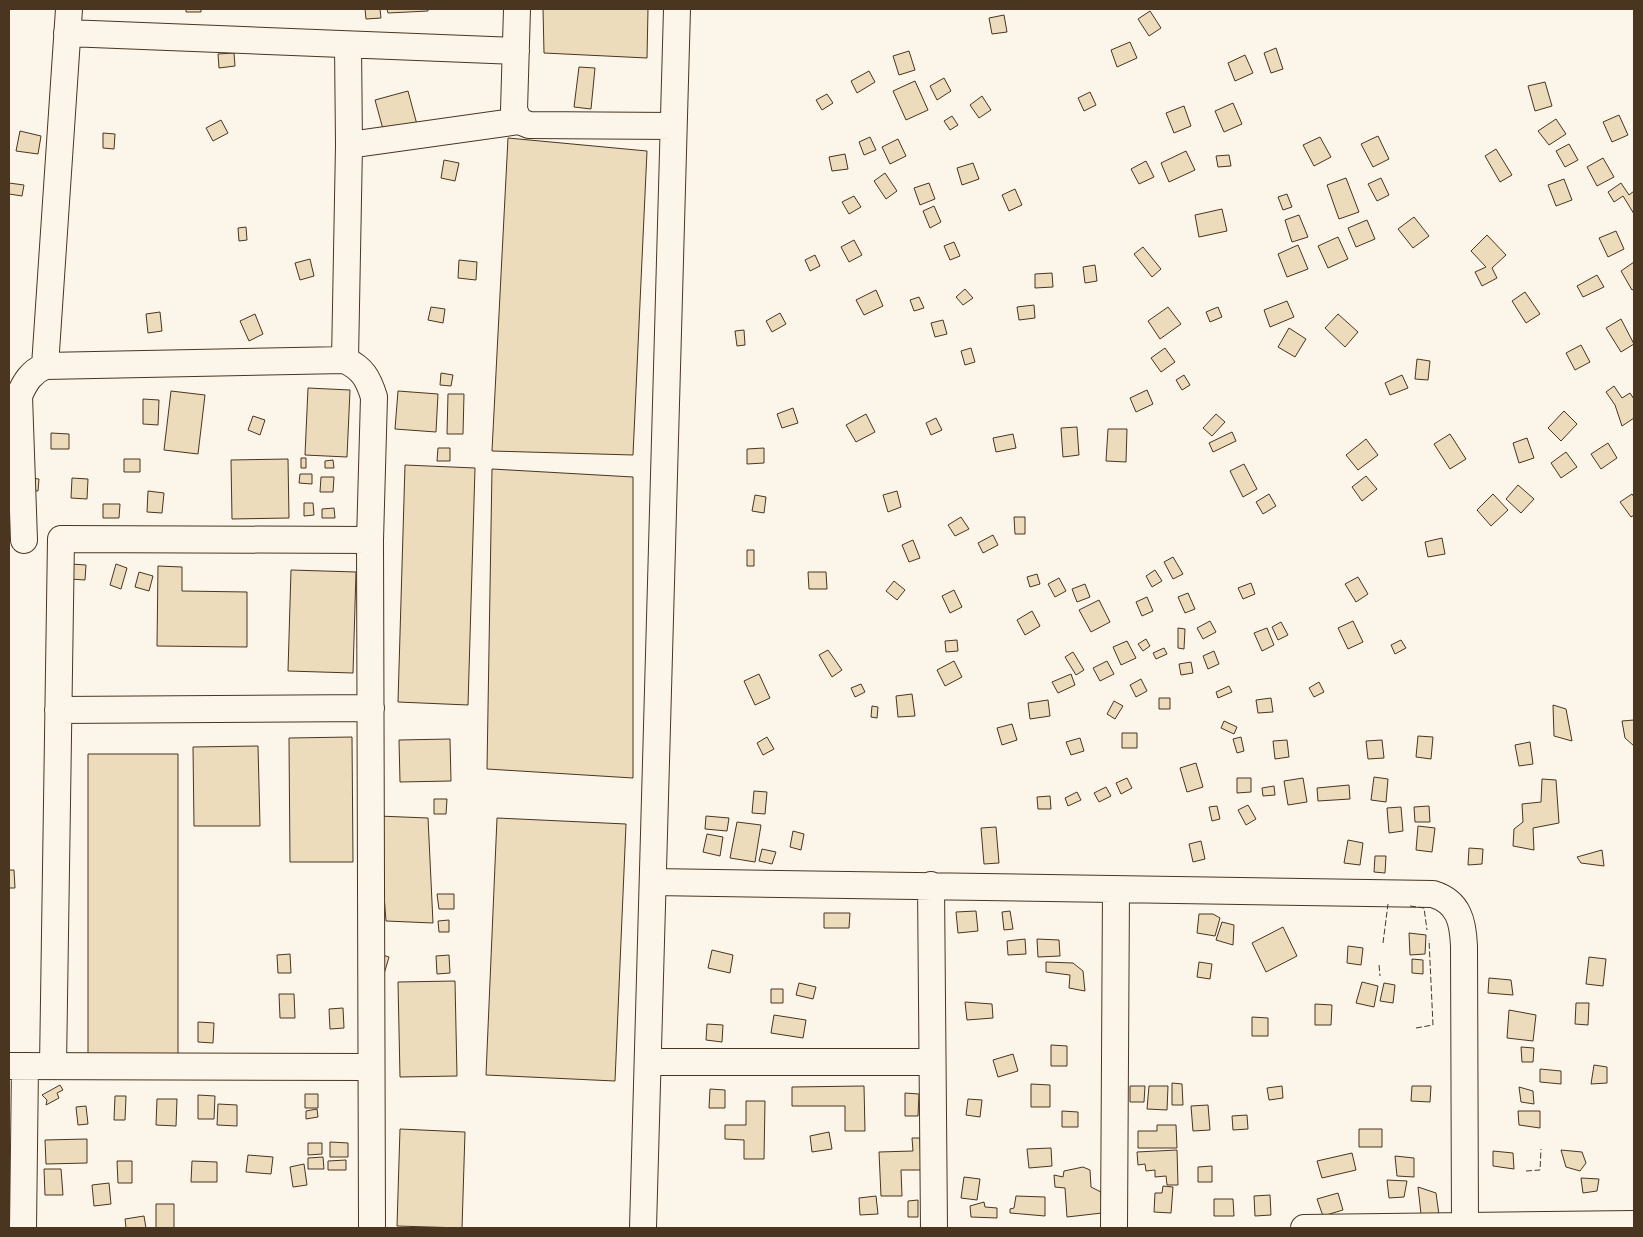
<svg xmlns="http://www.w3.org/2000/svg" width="1643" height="1237" viewBox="0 0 1643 1237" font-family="Merriweather,serif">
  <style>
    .building { fill: #ecdcbc; stroke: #4a3520 }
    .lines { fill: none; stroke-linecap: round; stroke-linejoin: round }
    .street-casing { stroke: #4a3520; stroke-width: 28 }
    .street { stroke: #fbf6e9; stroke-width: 26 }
    .fence { stroke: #4a3520; stroke-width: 1; stroke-dasharray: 6 2.5; stroke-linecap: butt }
  </style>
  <rect width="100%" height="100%" fill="#fbf6e9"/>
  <path class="building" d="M186,9H201V12H186Z
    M365,9H380L381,18L366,19Z
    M387,9H428V11L388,13Z
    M543,9H648L647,58L544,53Z
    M1150,11L1161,28L1149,36L1138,19Z
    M1004,15L1007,32L992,34L989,18Z
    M1130,42L1137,58L1117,67L1111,50Z
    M1276,48L1283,69L1271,73L1264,53Z
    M909,51L915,70L899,75L893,56Z
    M234,53L235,66L219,68L218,54Z
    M1245,55L1253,73L1235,81L1228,63Z
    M579,67L595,68L591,109L574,107Z
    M869,71L875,82L857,93L851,81Z
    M944,78L951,91L937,100L930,86Z
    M915,81L928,110L906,120L893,91Z
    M1545,82L1552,106L1535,111L1528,86Z
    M408,91L419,132L386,140L375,100Z
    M1090,92L1096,105L1084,111L1078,98Z
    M827,94L833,103L822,110L816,100Z
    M982,96L991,110L979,118L970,105Z
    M1233,103L1242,124L1224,132L1215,111Z
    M1184,106L1191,126L1174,133L1166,113Z
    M1619,115L1628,135L1612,142L1603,122Z
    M952,116L958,125L950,130L944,121Z
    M1556,119L1566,134L1549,145L1538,131Z
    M221,120L228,133L213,141L206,128Z
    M20,131L41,136L38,154L16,151Z
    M103,133L115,134L114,149L103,148Z
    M1378,136L1389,159L1373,167L1361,144Z
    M870,137L876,150L864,155L859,142Z
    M1320,137L1331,157L1314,166L1303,145Z
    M508,138L647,151L633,455L492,451Z
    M898,139L906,156L890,164L882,147Z
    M1569,144L1578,160L1565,167L1556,151Z
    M1496,149L1512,175L1500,182L1485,156Z
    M1186,151L1195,170L1169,182L1161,163Z
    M845,154L848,169L832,171L829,157Z
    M1229,155L1231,166L1218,167L1216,156Z
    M1603,158L1614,177L1597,186L1587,167Z
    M444,160L459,163L455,181L441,178Z
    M1146,161L1154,177L1139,184L1131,169Z
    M973,163L979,179L962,185L957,168Z
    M885,173L897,191L886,199L874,181Z
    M1346,178L1359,212L1339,219L1327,185Z
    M1381,178L1389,195L1377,201L1368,184Z
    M1564,179L1572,200L1556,206L1548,185Z
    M9,183L24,185L22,196L9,194Z
    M929,183L935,199L920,205L914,188Z
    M1621,183L1629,195L1634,191V214L1623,196L1614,202L1608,192Z
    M1015,189L1022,205L1009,211L1002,195Z
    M1287,194L1292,207L1283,210L1278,197Z
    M854,196L861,207L849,214L842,202Z
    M934,206L941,222L930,228L923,211Z
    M1222,209L1227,231L1199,237L1195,215Z
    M1299,215L1308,237L1292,242L1285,220Z
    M1414,217L1429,236L1413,248L1398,229Z
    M1367,220L1375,239L1356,247L1348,228Z
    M246,227L247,240L239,241L238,228Z
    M1616,231L1624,249L1608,257L1599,238Z
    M1487,235L1506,255L1492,268L1497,278L1482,286L1475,272L1486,267L1471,251Z
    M1338,237L1348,259L1328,268L1318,246Z
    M854,240L862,255L849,262L841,247Z
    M954,242L960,256L950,260L944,246Z
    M1298,245L1308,269L1287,277L1278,254Z
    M1143,247L1161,269L1152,277L1134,254Z
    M815,255L820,266L810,271L805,260Z
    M310,259L314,276L300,280L295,263Z
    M459,260L477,262L476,280L458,278Z
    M1634,262V289L1632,290L1621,271Z
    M1095,265L1097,281L1085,283L1083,267Z
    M1052,273L1053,287L1035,288V274Z
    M1597,275L1604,287L1583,297L1577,286Z
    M965,289L973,298L963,305L956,297Z
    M876,290L883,306L864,315L856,300Z
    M1525,292L1540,314L1526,323L1512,301Z
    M919,297L924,308L914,311L910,300Z
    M1287,301L1294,317L1270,327L1264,310Z
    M1034,305L1035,318L1019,320L1017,307Z
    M431,307L445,309L443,323L428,320Z
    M1168,307L1181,324L1160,339L1148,321Z
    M1218,307L1222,317L1210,322L1206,312Z
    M160,312L162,331L148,333L146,314Z
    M780,313L786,324L772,332L766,321Z
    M255,314L263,334L249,341L240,321Z
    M1338,314L1358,332L1345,347L1325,328Z
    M1621,319L1634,344L1621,352L1606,328Z
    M943,320L947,334L935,337L931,323Z
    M1289,328L1306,339L1295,357L1278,347Z
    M744,330L745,345L737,346L735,331Z
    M1581,345L1590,362L1575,370L1566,353Z
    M971,348L975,362L965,365L961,351Z
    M1165,348L1175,362L1161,372L1151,358Z
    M1417,359L1430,361L1428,380L1415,379Z
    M441,373L453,375L451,386L440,385Z
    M1184,375L1190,385L1182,390L1176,380Z
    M1402,375L1408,388L1390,395L1385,383Z
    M1614,386L1622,398L1630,393L1634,399V418L1622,426L1615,405L1606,392Z
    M308,388L350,390L347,457L305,455Z
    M1147,390L1153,404L1136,412L1130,398Z
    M171,391L205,395L198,454L164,450Z
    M398,391L438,394L436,432L395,429Z
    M448,394H464L463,434H447Z
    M143,399L159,400L158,425L143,424Z
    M793,408L798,423L782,428L777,414Z
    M1564,411L1577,424L1561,441L1548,428Z
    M866,414L875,432L856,442L846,425Z
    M1216,414L1225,422L1212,436L1203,428Z
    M253,416L265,420L260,435L248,430Z
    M936,418L942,430L931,435L926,423Z
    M1077,427L1079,455L1063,457L1061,428Z
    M1108,429H1127L1126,462L1106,461Z
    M1232,432L1236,441L1213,452L1209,443Z
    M51,433L69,434V449H51Z
    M1013,434L1016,448L996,452L993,438Z
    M1450,434L1466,459L1450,469L1434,444Z
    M1527,438L1534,458L1519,463L1513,443Z
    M1366,439L1378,455L1358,470L1346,455Z
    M1608,443L1617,458L1601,469L1591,454Z
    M438,448H450V461H437Z
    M764,448V463L747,464V449Z
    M1566,452L1577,467L1561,478L1551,463Z
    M301,458H306V468H301Z
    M124,459H140V472H124Z
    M288,459L289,518L232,519L231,460Z
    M333,460L334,468H325V461Z
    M1244,464L1257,489L1243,497L1230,471Z
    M405,465L475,468L468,705L398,702Z
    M492,469L633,477V778L487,769Z
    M300,474H312V484L299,483Z
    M1366,476L1377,489L1362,501L1352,487Z
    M321,477H334L333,492H320Z
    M29,478L39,479L38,491L28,490Z
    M72,478L88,479L87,499L71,498Z
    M1518,485L1534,499L1521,513L1506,499Z
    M148,491L164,493L162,513L147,512Z
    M897,491L901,507L888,512L883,495Z
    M1269,494L1276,506L1263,514L1256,502Z
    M1493,494L1508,510L1491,526L1477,510Z
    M1632,494L1634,497V515L1631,517L1620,502Z
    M755,495L766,497L764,513L752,511Z
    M304,503H313L314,515L304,516Z
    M103,504H120L119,518H103Z
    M334,508L335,518H322V509Z
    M961,517L969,529L955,536L948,525Z
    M1014,517H1025V534H1015Z
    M993,535L998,545L983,553L978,543Z
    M1442,538L1445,554L1428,557L1425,542Z
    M913,540L920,558L909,562L902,545Z
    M747,550H754V566H747Z
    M1173,557L1183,574L1173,579L1164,562Z
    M71,564L86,565L85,580L70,579Z
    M116,564L127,568L121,589L110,585Z
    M158,566L182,567V591L247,592V647L157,646Z
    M291,570L356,572L353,673L288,671Z
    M1155,570L1162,581L1152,587L1146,576Z
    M139,572L153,576L149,591L135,587Z
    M808,572H826L827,589H809Z
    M1037,574L1040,584L1030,587L1027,577Z
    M1358,577L1368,594L1356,602L1345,584Z
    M1059,578L1066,591L1055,597L1048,584Z
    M894,581L905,590L897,600L886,591Z
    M1251,583L1255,594L1243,599L1238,588Z
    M1085,584L1090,597L1077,602L1072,589Z
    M954,590L962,607L950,613L942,596Z
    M1188,593L1195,609L1185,613L1178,597Z
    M1147,597L1153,611L1142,616L1136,602Z
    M1099,600L1110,622L1091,632L1079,610Z
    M1032,611L1040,626L1025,635L1017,620Z
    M1210,621L1216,632L1203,639L1197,628Z
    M1353,621L1363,642L1348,649L1338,628Z
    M1281,622L1288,635L1278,640L1272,627Z
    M1178,628L1185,629L1184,649L1178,648Z
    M1267,628L1274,645L1262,651L1254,633Z
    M1146,639L1150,646L1143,651L1138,644Z
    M957,640L958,651L946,652L945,641Z
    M1401,640L1406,648L1395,654L1391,645Z
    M1127,641L1136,658L1121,665L1113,647Z
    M1164,648L1167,654L1156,659L1153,653Z
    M828,650L842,670L832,677L819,655Z
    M1214,651L1219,664L1208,669L1203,656Z
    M1073,652L1084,670L1076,675L1065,657Z
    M954,661L962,677L945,686L937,670Z
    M1107,661L1114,674L1100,681L1093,668Z
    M1191,662L1193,673L1181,675L1179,664Z
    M759,674L770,698L755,705L744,681Z
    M1071,674L1075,685L1058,693L1052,682Z
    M1141,679L1147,691L1136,697L1130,685Z
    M1319,682L1324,692L1314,697L1309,688Z
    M861,684L865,692L855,697L851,688Z
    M1229,686L1232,692L1218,698L1216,692Z
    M912,694L915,716L898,717L896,696Z
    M1159,698H1170V709H1159Z
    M1271,698L1273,712L1258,713L1256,700Z
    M1048,700L1050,716L1030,719L1028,703Z
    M1114,701L1123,706L1115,719L1107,714Z
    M1553,705L1566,709L1572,741L1554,736Z
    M872,706L878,707L877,718L871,717Z
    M1634,720V746L1625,738L1622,721Z
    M1224,721L1237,727L1234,734L1221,728Z
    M1012,724L1017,740L1002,745L997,728Z
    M1122,733H1137V748H1122Z
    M1418,736L1433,737L1431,759L1416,757Z
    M352,737L353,862H290L289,738Z
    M767,737L774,749L763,755L757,743Z
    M1241,737L1244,751L1237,753L1233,739Z
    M1080,738L1084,751L1071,755L1066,742Z
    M450,739L451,781L400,782L399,740Z
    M1287,740L1289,757L1275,759L1273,741Z
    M1382,740L1384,758L1368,759L1366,741Z
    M1530,742L1533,764L1519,766L1515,745Z
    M258,746L260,826H194L193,747Z
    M88,754H178V1061L88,1060Z
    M1196,763L1203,787L1187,792L1180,768Z
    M1374,777L1388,779L1386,802L1371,800Z
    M1127,778L1132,788L1121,794L1116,783Z
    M1237,778H1251V792L1237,793Z
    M1303,778L1307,802L1288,805L1284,781Z
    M1542,779L1556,780L1559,823L1533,828L1534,850L1513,846L1514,829L1523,822L1522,804L1541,802Z
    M1349,785L1350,799L1318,801L1317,788Z
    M1274,786L1275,795L1263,796L1262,788Z
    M1106,787L1111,796L1099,802L1094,793Z
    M754,791L767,792L765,814L752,813Z
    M1077,792L1081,800L1068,806L1065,798Z
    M1050,796L1051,809H1038L1037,797Z
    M434,799H447L446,814H434Z
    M1248,805L1256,819L1246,825L1238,810Z
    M1217,806L1220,819L1212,821L1209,807Z
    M1429,806L1430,822H1415L1414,807Z
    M1401,807L1403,831L1389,833L1387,808Z
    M378,816L428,818L433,923L386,921Z
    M706,816L729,818L727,831L705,829Z
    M497,818L626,824L615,1081L486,1075Z
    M737,822L761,825L755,862L730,858Z
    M1418,826L1435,828L1432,852L1416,850Z
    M996,827L999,863L984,864L981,828Z
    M793,831L804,834L801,850L790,847Z
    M707,834L723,837L720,856L703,852Z
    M1348,840L1363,843L1360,865L1344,863Z
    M1201,841L1205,859L1193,862L1189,844Z
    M1469,848L1483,849L1482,864L1468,865Z
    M762,849L776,852L772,864L759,861Z
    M1602,850L1604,866L1581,863L1577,857Z
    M1375,856H1386L1385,873L1374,872Z
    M9,870H14L15,888H9Z
    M437,894H454V909H439Z
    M976,911L978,931L958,933L956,912Z
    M1010,911L1013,929L1004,930L1002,912Z
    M824,913H850L849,928H824Z
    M1199,914H1213L1220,918L1215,936L1197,933Z
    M449,920V932H439L438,921Z
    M1222,922L1234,925L1233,945L1216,940Z
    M1283,927L1297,956L1266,972L1252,943Z
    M1409,933L1426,935L1425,954L1410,955Z
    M1025,939L1026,954L1008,955L1007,941Z
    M1037,939L1059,940L1060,956L1038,957Z
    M1348,946L1363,948L1361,965L1347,963Z
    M712,950L733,955L730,973L708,968Z
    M290,954L291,973H278L277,955Z
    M379,954L389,957L384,974Z
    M449,955L450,973L437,974L436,956Z
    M1589,957L1606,959L1603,986L1586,984Z
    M1412,959L1423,960V974L1412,973Z
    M1046,962L1073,963L1083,971L1085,991L1069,988L1070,975L1046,972Z
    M1199,962L1212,964L1210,979L1197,977Z
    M1489,978L1511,980L1513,995L1488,993Z
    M455,981L457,1076L400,1077L398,982Z
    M1362,982L1378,986L1374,1007L1356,1003Z
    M799,983L816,987L813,999L796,995Z
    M1384,983L1395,985L1393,1003L1380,1001Z
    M771,989H783V1003H771Z
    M279,994H294L295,1018H280Z
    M965,1002L992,1004L993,1018L967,1020Z
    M1576,1003H1589L1588,1025L1575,1024Z
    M1315,1004L1332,1005L1331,1025H1315Z
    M343,1008L344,1028L330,1029L329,1009Z
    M1509,1010L1536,1015L1533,1041L1507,1038Z
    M774,1015L806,1020L803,1038L771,1033Z
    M1252,1017L1268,1018V1036H1252Z
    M198,1022L214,1023L213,1043L198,1042Z
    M707,1024L723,1025L722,1042L706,1040Z
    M1051,1045L1067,1046V1066H1051Z
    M1521,1047L1534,1048L1533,1062H1522Z
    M1013,1054L1018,1071L998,1077L993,1060Z
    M1594,1065L1607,1067V1083L1591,1084Z
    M1540,1069L1561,1071V1084L1540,1082Z
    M1172,1083L1182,1084L1183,1105H1172Z
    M1031,1084L1050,1085V1107H1031Z
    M60,1085L63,1090L57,1093L59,1098L46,1105L47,1100L42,1095Z
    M864,1086L865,1131H845V1106H792V1087Z
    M1130,1086H1145L1144,1102H1130Z
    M1149,1086H1168L1167,1110L1147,1109Z
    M1282,1086L1283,1098L1269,1100L1267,1088Z
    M1412,1086H1431L1430,1102L1411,1101Z
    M1519,1087L1533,1091L1534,1104L1521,1102Z
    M710,1089L725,1090V1108H709Z
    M905,1093L919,1094L918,1116H905Z
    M305,1094H318V1108H305Z
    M198,1095L215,1096L214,1119H198Z
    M115,1096H126L125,1120H114Z
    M157,1099H177L176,1126L156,1125Z
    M968,1099L982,1100L980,1117L966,1115Z
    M746,1101H765L764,1159H744V1140L725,1139V1125H746Z
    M218,1104L237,1105V1126L217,1125Z
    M1208,1105L1210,1130L1193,1131L1191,1106Z
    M86,1106L88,1124L78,1125L76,1107Z
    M317,1109L318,1117L306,1119V1111Z
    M1062,1111L1078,1112V1127H1062Z
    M1518,1111H1540V1128L1519,1125Z
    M1247,1115L1248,1129L1233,1130L1232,1116Z
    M1157,1125H1176L1177,1148H1138V1131H1157Z
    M400,1129L465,1132L462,1228L397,1226Z
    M1359,1129H1382V1147H1359Z
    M829,1132L832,1149L812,1152L810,1136Z
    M912,1138H920L921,1170H901L902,1196H881L879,1152L913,1151Z
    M87,1139V1163L46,1164L45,1140Z
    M330,1142L348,1143V1157H330Z
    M308,1143H322V1154L308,1155Z
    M1051,1148L1052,1166L1029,1168L1027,1149Z
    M1177,1150L1178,1185H1167L1166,1176L1155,1177V1170L1146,1171L1145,1164L1138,1165L1137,1152Z
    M1561,1150L1582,1152L1586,1163L1580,1171L1566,1167Z
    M1493,1151L1513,1153L1514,1169L1493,1166Z
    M1352,1153L1356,1170L1322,1178L1317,1161Z
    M248,1155L273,1157L271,1174L246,1172Z
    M1395,1156L1414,1158V1177L1397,1176Z
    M323,1157L324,1169H308V1158Z
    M346,1160V1170H328V1161Z
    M117,1161H132V1183H118Z
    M192,1161L217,1162V1182H191Z
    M304,1164L307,1185L293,1187L290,1167Z
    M1212,1166V1182H1198V1167Z
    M1083,1167L1090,1170L1091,1187L1101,1192L1102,1213L1067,1217L1065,1188L1055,1187L1054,1175L1063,1177L1064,1171Z
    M44,1169H61L63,1195H45Z
    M964,1177L980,1179L977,1200L961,1198Z
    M1581,1178L1599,1179L1597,1191L1583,1193Z
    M1387,1180L1407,1181L1404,1197L1389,1198Z
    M109,1183L111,1204L94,1206L92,1185Z
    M1163,1186L1173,1187L1171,1213L1154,1212L1155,1193H1162Z
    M1418,1187L1436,1193L1439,1215L1421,1214Z
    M1338,1193L1343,1210L1323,1216L1317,1199Z
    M1270,1195L1271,1215L1255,1216L1254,1196Z
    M876,1196L878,1214L860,1215L859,1198Z
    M1016,1196L1045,1197V1216L1010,1213V1209L1014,1208Z
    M1214,1199H1233L1234,1216H1214Z
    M918,1200V1217H908V1201Z
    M984,1202L985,1207L997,1208V1218L971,1217L970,1206Z
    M156,1204H174V1228H156Z
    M144,1216L146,1228H126L125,1219Z"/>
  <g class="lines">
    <defs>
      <path id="street" d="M517,9L514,110L519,121L529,125L673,126
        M67,33L516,51
        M349,145L519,121
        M345,360L349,145L348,45
        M45,366L69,9
        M24,540L19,396C25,382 31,372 45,366L345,360C363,369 368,378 374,397L370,540L372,1228
        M58,710L371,708
        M653,882L1433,894C1459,902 1463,922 1464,946L1465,1228
        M931,885L934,1228
        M648,1062H932
        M9,1066L370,1067
        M53,1066L61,539L370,540
        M23,1228L25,1066
        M643,1228L677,9
        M1114,1228L1116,890
        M1304,1228L1634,1224"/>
    </defs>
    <use href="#street" class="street-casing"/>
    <use href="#street" class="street"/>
    <path class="fence" d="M1410,906L1424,908L1427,930
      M1383,943L1388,904
      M1379,965L1380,976
      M1416,1028L1433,1025L1429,940
      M1526,1171L1540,1170L1541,1149"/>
  </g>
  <rect width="1643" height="1237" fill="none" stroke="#4a3520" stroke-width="20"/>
</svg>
